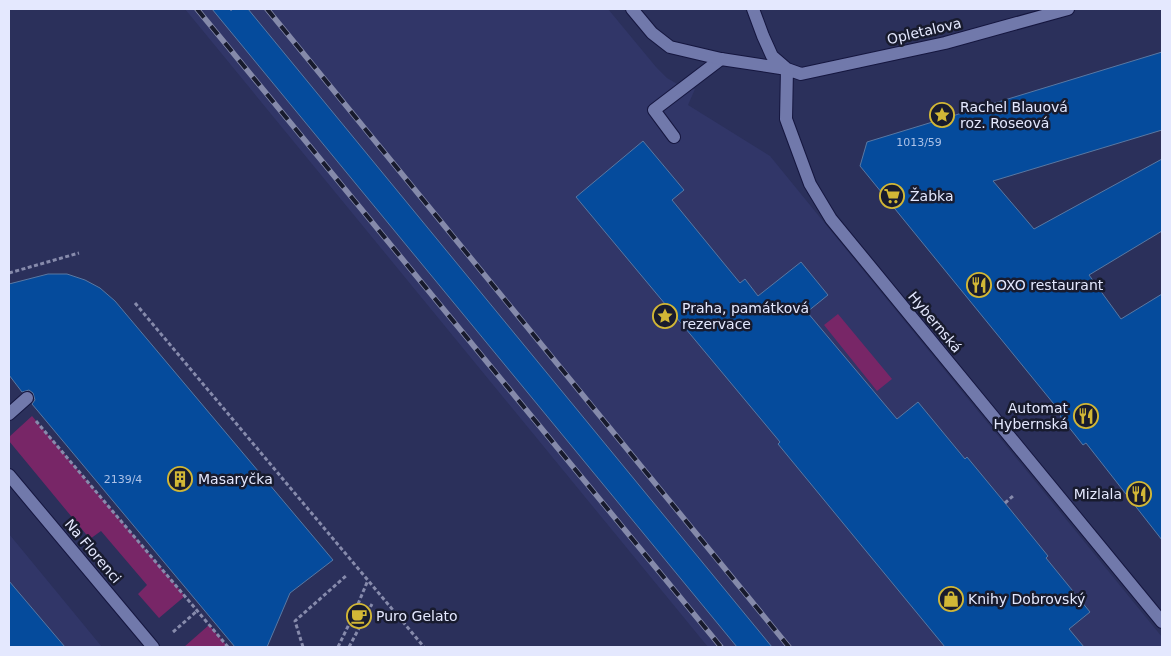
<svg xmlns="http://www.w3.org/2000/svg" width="1171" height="656" viewBox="0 0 1171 656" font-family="'DejaVu Sans',sans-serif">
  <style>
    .built { fill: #313668 }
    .green { fill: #782667 }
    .building { fill: #054b9c; stroke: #5978a3 }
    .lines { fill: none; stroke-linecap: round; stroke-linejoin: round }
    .lane-casing { stroke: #15163f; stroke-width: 14 }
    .street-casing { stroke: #15163f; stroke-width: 14 }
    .path { stroke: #878bac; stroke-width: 3; stroke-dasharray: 4 2.5; stroke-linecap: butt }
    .lane { stroke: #7179ab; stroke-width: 12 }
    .street { stroke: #7179ab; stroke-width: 12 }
    .rail-casing { stroke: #858aaa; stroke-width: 5.5 }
    .rail { stroke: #181b2e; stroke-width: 4; stroke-dasharray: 11; stroke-linecap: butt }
    .path-bridge { stroke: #878bac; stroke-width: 3; stroke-dasharray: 4 2.5; stroke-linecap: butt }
    .labels { text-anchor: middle; stroke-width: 5; stroke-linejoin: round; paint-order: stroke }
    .number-label { font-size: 11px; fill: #acc1e6 }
    .street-label { font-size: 14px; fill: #e4e8fe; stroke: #181b2e }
    .poi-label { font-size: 14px; fill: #e4e8fe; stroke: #181b2e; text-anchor: start }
  </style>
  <rect width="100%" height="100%" fill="#2b305b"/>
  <path class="built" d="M185,9H608L656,67L667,78L679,85L695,89L688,105L770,156L1162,637V647H708Z
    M9,534L102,647H9Z"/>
  <path class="green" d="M838,314L892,379L877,391L824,325Z
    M32,416L185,596L159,618L138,594L147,585L101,531L90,539L9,441V437Z
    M209,625L228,647H184Z"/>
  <path class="building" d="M212,9H248L772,647H737Z
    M1162,52V130L993,181L1034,229L1162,159V231L1089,275L1121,319L1162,294V540L1086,443L1083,445L1060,416L1062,414L860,166L867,142Z
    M643,141L684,190L672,200L740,283L745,279L758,296L801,262L828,295L807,312L897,419L918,402L965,459L967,457L1005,503L1048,556L1046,558L1090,612L1069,629L1084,647H945L778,444L780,442L576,197Z
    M48,274H67L85,280L100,288L115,301L333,560L290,593L267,647H235L32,404L35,400L33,393L29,390L22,392L9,375V284Z
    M9,581L65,647H9Z"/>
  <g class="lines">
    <defs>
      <path id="lane" d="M674,137L654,110L721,59
        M9,414L27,398"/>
      <path id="street" d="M632,9L652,33L670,47L721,59L787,69L801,74L945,43L1068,9
        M753,9L763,36L772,56L787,69L786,119L810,184L831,219L1162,622
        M9,475L153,647"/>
    </defs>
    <use href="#lane" class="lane-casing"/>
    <use href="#street" class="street-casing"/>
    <path class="path" d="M230,10L231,9
      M9,273L79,253
      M135,303L424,647
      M36,421L228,647
      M1005,503L1013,496
      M173,632L197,611
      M303,647L295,621L347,575
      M338,647L353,616
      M349,647L372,604"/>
    <use href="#lane" class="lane"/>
    <use href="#street" class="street"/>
    <defs>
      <path id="rail" d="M197,9L721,647
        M267,9L789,647"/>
    </defs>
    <use href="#rail" class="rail-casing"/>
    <use href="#rail" class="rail"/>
    <path class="path-bridge" d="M353,616L368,580"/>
  </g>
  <defs>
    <symbol id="sight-ring" viewBox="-11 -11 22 22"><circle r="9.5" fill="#181b2e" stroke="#d2b736" stroke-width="1.5"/><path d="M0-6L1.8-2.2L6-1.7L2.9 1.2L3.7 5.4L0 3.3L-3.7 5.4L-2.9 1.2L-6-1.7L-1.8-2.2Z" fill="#d2b736"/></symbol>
    <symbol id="supermarket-ring" viewBox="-11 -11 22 22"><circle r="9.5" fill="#181b2e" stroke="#d2b736" stroke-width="1.5"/><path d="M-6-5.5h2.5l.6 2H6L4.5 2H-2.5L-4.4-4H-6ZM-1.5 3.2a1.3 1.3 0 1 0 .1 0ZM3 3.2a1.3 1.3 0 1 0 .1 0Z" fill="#d2b736"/></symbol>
    <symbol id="restaurant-ring" viewBox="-11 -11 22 22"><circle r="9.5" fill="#181b2e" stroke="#d2b736" stroke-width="1.5"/><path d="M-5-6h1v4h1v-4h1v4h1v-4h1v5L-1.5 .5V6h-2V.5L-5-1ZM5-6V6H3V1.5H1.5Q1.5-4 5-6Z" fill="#d2b736"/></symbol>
    <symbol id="building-ring" viewBox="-11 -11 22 22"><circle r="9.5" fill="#181b2e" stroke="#d2b736" stroke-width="1.5"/><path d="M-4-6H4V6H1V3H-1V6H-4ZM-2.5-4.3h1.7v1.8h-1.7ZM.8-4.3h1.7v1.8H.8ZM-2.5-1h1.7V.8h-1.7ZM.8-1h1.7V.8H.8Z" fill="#d2b736"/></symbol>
    <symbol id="shop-ring" viewBox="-11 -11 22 22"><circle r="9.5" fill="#181b2e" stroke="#d2b736" stroke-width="1.5"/><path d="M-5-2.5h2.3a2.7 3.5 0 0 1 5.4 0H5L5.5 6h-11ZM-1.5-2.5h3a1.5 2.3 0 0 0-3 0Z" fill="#d2b736"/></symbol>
    <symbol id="cafe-ring" viewBox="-11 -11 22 22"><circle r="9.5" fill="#181b2e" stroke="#d2b736" stroke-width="1.5"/><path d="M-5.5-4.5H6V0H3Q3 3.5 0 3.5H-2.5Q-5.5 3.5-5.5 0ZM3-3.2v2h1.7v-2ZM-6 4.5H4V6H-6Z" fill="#d2b736"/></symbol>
  </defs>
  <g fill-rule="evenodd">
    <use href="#sight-ring" x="928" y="101" width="28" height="28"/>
    <use href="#supermarket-ring" x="878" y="182" width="28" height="28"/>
    <use href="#restaurant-ring" x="965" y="271" width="28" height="28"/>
    <use href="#sight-ring" x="651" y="302" width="28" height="28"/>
    <use href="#restaurant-ring" x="1072" y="402" width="28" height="28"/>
    <use href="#building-ring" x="166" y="465" width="28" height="28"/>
    <use href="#restaurant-ring" x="1125" y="480" width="28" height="28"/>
    <use href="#shop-ring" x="937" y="585" width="28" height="28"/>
    <use href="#cafe-ring" x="345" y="602" width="28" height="28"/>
  </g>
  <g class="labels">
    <g class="number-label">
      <text x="919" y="146">1013/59</text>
      <text x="123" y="483">2139/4</text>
    </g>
    <g class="street-label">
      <text transform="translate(924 31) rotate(-13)" y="5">Opletalova</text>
      <text transform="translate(935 322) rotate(50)" y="5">Hybernská</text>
      <text transform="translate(93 551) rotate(50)" y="5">Na Florenci</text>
    </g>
    <g class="poi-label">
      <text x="960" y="112">Rachel Blauová<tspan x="960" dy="16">roz. Roseová</tspan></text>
      <text x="910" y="201">Žabka</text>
      <text x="996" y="290">OXO restaurant</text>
      <text x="682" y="313">Praha, památková<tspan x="682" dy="16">rezervace</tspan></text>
      <text x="1068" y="413" text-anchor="end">Automat<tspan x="1068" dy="16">Hybernská</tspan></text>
      <text x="198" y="484">Masaryčka</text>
      <text x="1122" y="499" text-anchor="end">Mizlala</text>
      <text x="968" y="604">Knihy Dobrovský</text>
      <text x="376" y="621">Puro Gelato</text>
    </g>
  </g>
  <rect width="1171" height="656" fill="none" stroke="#e4e8fe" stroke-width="20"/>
</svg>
